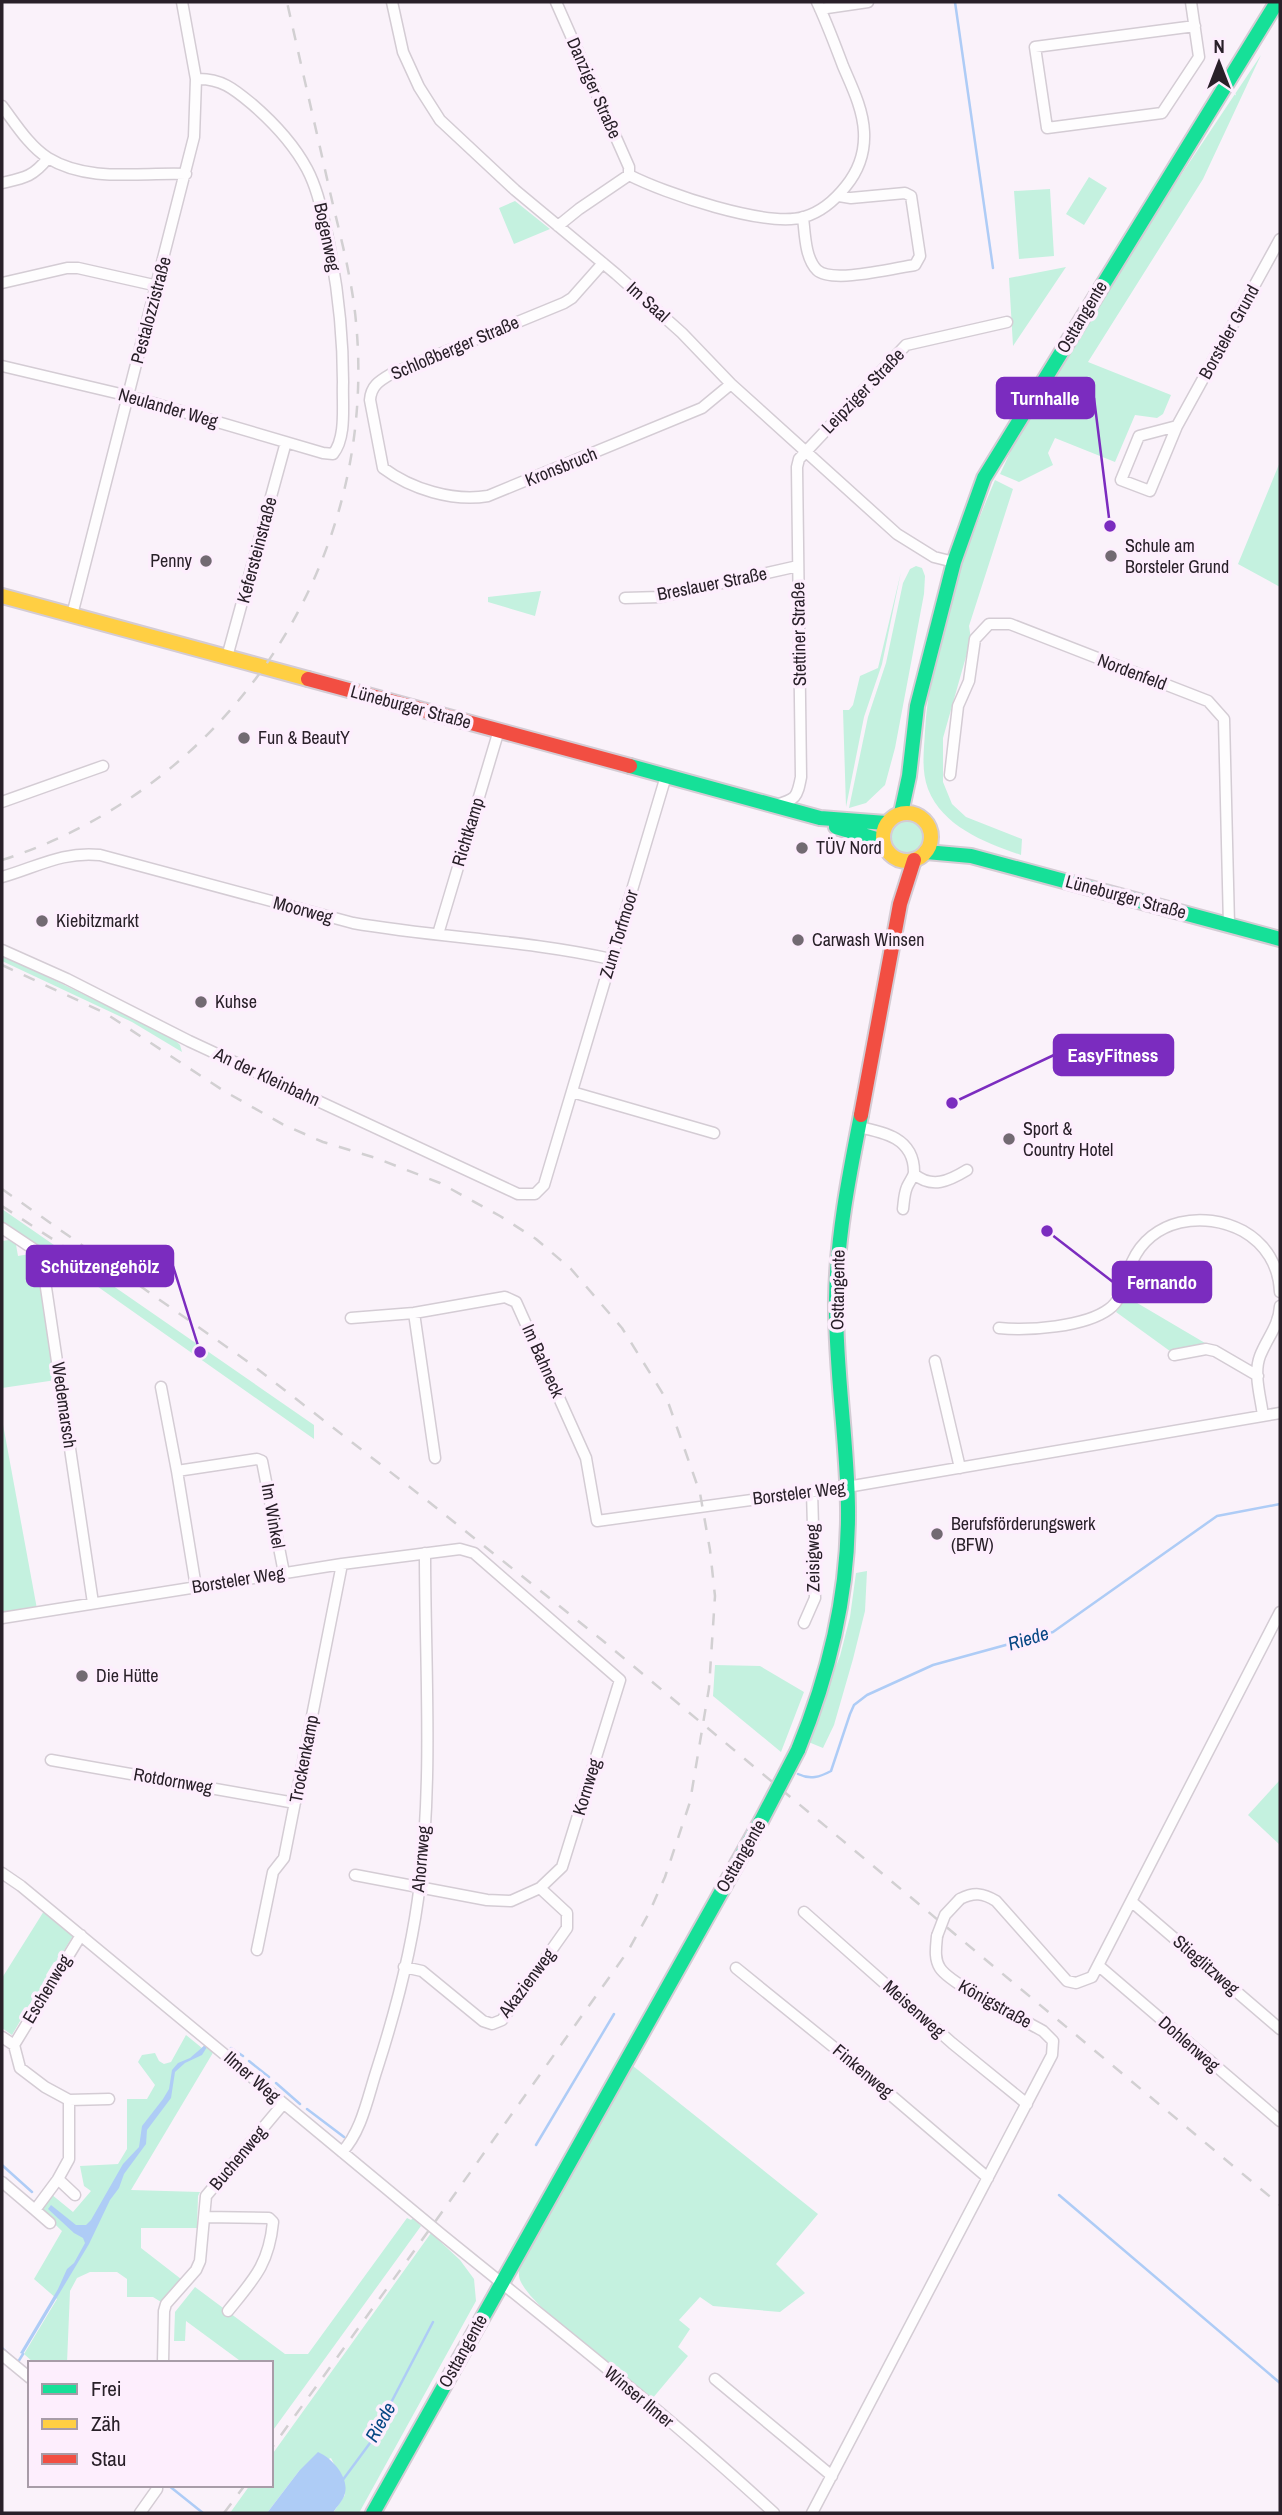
<svg xmlns="http://www.w3.org/2000/svg" width="1282" height="2515" viewBox="0 0 1282 2515" font-family="'Archivo Narrow',sans-serif">
  <style>
    .green { fill: #c4f1df }
    .water { fill: #aeccf6 }
    .lines { fill: none; stroke-linecap: round; stroke-linejoin: round }
    .stream { stroke: #aeccf6; stroke-width: 2.5 }
    .street-casing { stroke: #d4ccd4; stroke-width: 13 }
    .fast-casing { stroke: #d4ccd4; stroke-width: 18 }
    .slow-casing { stroke: #d4ccd4; stroke-width: 18 }
    .jam-casing { stroke: #d4ccd4; stroke-width: 18 }
    .street { stroke: #fefdfe; stroke-width: 10 }
    .fast { stroke: #16e098; stroke-width: 14 }
    .slow { stroke: #ffcf43; stroke-width: 14 }
    .jam { stroke: #f24e42; stroke-width: 14 }
    .rail { stroke: #d2d0d2; stroke-width: 2.5; stroke-dasharray: 12 12; stroke-linecap: butt }
    .street-bridge-casing { stroke: #d4ccd4; stroke-width: 13; stroke-linecap: butt }
    .fast-bridge-casing { stroke: #d4ccd4; stroke-width: 18; stroke-linecap: butt }
    .street-bridge { stroke: #fefdfe; stroke-width: 10 }
    .fast-bridge { stroke: #16e098; stroke-width: 14 }
    .poi-dot { fill: #726a72; stroke: #fdeefd; stroke-width: 2.5 }
    .labels { text-anchor: middle; stroke-width: 7; stroke-linejoin: round; paint-order: stroke }
    .street-label { font-size: 18px; fill: #292029; stroke: #fdeefd }
    .poi-label { font-size: 18px; fill: #292029; stroke: #fdeefd; text-anchor: start }
    .water-label { font-size: 19px; font-style: italic; fill: #064784; stroke: #fdeefd }
    .leader { fill: none; stroke: #7b2cbf; stroke-width: 2.5 }
    .callout-dot { fill: #7b2cbf; stroke: #fdeefd; stroke-width: 2.5 }
    .callout { fill: #7b2cbf; stroke: #7b2cbf; stroke-width: 2.5 }
    .callout-label { font-size: 19px; text-anchor: middle; font-weight: bold; fill: #fff }
  </style>
  <rect width="100%" height="100%" fill="#faf2fa"/>
  <path class="green" d="M1261,55L1203,179L1088,362L1171,395L1163,414L1157,418L1135,415L1115,462L1055,438L1048,453L1053,465L1019,482L1000,474L1023,425L1063,352Z
    M1089,177L1107,188L1084,225L1066,214Z
    M1050,189L1054,256L1019,259L1014,191Z
    M515,201L550,229L514,244L499,208Z
    M1066,267L1013,346L1009,278Z
    M1280,462V587L1238,564Z
    M995,480L1013,489L969,626L971,639L943,738V782L952,804L966,817L1022,839L1021,855C986,843 943,827 928,789C921,770 924,751 925,731C931,644 961,560 995,480Z
    M916,566L922,568L925,576L924,594L895,748L885,785L866,803L849,808L868,717L886,663L903,583L910,569Z
    M901,572L882,664L864,717L846,807L843,710H849L853,705L860,676L878,668Z
    M541,591L535,616L488,602V597Z
    M889 837a18 18 0 1 1 36 0a18 18 0 1 1-36 0Z
    M2,955L172,1037L180,1045L182,1052L132,1022L2,961Z
    M2,1209L314,1425V1439L40,1246L2,1223Z
    M15,1239L18,1256L35,1253L56,1380L2,1388V1241Z
    M1127,1297L1205,1343L1199,1349L1174,1354L1116,1312Z
    M2,1419L37,1609L2,1614Z
    M867,1571L865,1611L853,1659L834,1725L823,1748L806,1741L840,1656L850,1617L856,1573Z
    M715,1665L760,1666L804,1692L781,1752L713,1696Z
    M1279,1781L1280,1782V1845L1248,1815Z
    M44,1911L74,1934L57,1962H54L46,1975L48,1978L37,1996L34,1997L12,2035L2,2028V1978Z
    M186,2035L202,2048L205,2044L214,2051L131,2190L200,2192L198,2196L197,2228H141V2248L181,2279L161,2302L153,2297H127V2279L117,2272H90L77,2278L70,2291L67,2363H34L24,2354L57,2299L34,2279L62,2231L39,2209L51,2194L73,2212L91,2191L84,2186L80,2166L118,2164L127,2149V2099H147L155,2085L138,2062L142,2055L155,2053L159,2061L164,2064L171,2062Z
    M633,2066L818,2214L776,2264L805,2293L780,2312L713,2306L700,2297L679,2320L690,2329L678,2347L688,2356L652,2399C625,2376 531,2308 520,2280C518,2274 519,2269 520,2264Z
    M407,2218L411,2220L413,2218L421,2226L271,2433V2363H243L186,2321L185,2341H174L175,2312L195,2287L285,2354H308Z
    M431,2233L460,2260L474,2279L476,2301L359,2513H333L345,2495L337,2470L331,2458L299,2471L267,2513H230L250,2485H271V2456Z"/>
  <path class="water" d="M205,2045L207,2047L202,2055L185,2063L175,2072L171,2098L147,2130L146,2144L124,2174L119,2188L110,2200L89,2244L23,2354L20,2353L58,2289L67,2269L74,2263L85,2243L83,2238L74,2233L48,2209L51,2205L76,2225H86L91,2220L123,2164L139,2147L142,2126L163,2099L169,2089L172,2070L178,2063L190,2058Z
    M318,2452C332,2458 349,2477 345,2493C344,2500 336,2507 333,2513H267L299,2471Z"/>
  <g class="lines">
    <path class="stream" d="M955,2L993,268
      M798,1774C810,1780 820,1777 831,1771L850,1714L854,1705L867,1695L933,1665L1053,1632L1217,1516L1280,1504
      M231,2048L243,2056
      M249,2061L269,2077
      M276,2083L300,2104
      M307,2109L344,2137
      M536,2145L614,2014
      M2,2165L32,2192
      M1059,2195L1280,2383
      M2,2348L16,2361
      M18,2362L23,2354
      M342,2481L370,2443L433,2322
      M168,2485L203,2513"/>
    <defs>
      <path id="street" d="M392,2L403,52L419,87L440,120L515,190L616,274L682,333L731,384L897,534L934,557L954,562
        M556,2L629,167V175
        M1191,2L1199,57L1162,113L1047,128L1035,47L1195,26
        M820,9L868,2
        M2,106C15,123 29,146 48,158C89,183 141,172 186,174
        M2,183C24,178 33,177 48,158
        M803,217C805,234 805,258 817,270C832,284 894,268 915,265L920,256L911,196L905,193L851,198L839,196
        M558,226L579,209L629,175C664,193 766,228 804,217C821,212 835,200 846,186C859,170 865,152 864,132C863,109 852,87 843,66C835,45 827,23 817,2
        M603,263L572,298L564,303L391,374C379,381 371,386 370,400L383,468C411,489 453,502 488,496L702,408L731,384
        M2,283L67,268H78L158,286
        M2,366L129,396L323,453L333,454C347,437 342,404 343,382C343,330 337,280 326,229C321,208 317,188 307,169C293,143 274,123 252,104C234,89 221,78 196,79
        M1177,426L1139,436L1121,480L1150,491L1177,426L1280,239
        M625,598L660,597L798,566
        M72,615L194,137L196,79L182,2
        M227,657L286,442
        M950,775L958,706L969,681L975,639L989,624H1010L1208,701L1224,719L1229,925
        M2,802L103,766
        M776,805C796,799 797,798 801,777L797,467L799,459L906,345L1007,322
        M2,877C37,867 63,851 100,855L353,923C440,938 526,940 611,959
        M438,934L499,730
        M2,950L67,979L189,1041L518,1194H535L544,1185L666,776
        M572,1092L714,1133
        M858,1127C884,1132 914,1138 914,1172C914,1176 909,1182 907,1187C904,1194 904,1201 903,1209
        M914,1174C932,1189 949,1181 967,1170
        M2,1228L41,1254L93,1603
        M414,1313L435,1458
        M351,1318L414,1313L505,1297L516,1302L586,1458L597,1521L847,1487L1280,1413
        M999,1328C1028,1331 1085,1327 1109,1309C1124,1298 1125,1278 1132,1262C1151,1219 1204,1210 1243,1231C1266,1244 1279,1266 1280,1292
        M1174,1355L1206,1349L1215,1351L1258,1376
        M935,1361L960,1468
        M161,1387L177,1471L196,1587
        M1263,1416C1261,1398 1253,1374 1260,1356C1267,1338 1279,1326 1280,1306
        M177,1471L257,1459L262,1461L284,1573
        M2,1618L342,1564L460,1549L474,1553L620,1680L562,1867L540,1888L511,1901L487,1900L355,1875
        M804,1623L815,1598L812,1491
        M51,1760L295,1803
        M2,1873L21,1886C162,2002 301,2118 441,2234C553,2325 668,2415 774,2513
        M960,1899C974,1892 983,1893 996,1901L1067,1981L1076,1983L1092,1977L1280,1612
        M1132,1902L1280,2029
        M804,1912L952,2043L1027,2104
        M81,1935L14,2045L20,2068L45,2087L69,2100L109,2099
        M257,1950L273,1872L284,1858L342,1564
        M1099,1966L1280,2121
        M404,1967L422,1971L483,2021L492,2024L502,2020L567,1928V1913L540,1888
        M736,1968L852,2062L988,2178
        M2,2037L14,2045
        M69,2100V2159L58,2179L75,2195
        M342,2152C362,2131 368,2096 377,2069C396,2010 413,1945 420,1883C433,1775 425,1662 425,1553
        M2,2182L35,2210L58,2179
        M35,2210L50,2223
        M204,2217L269,2218L273,2222C269,2264 254,2279 228,2311
        M2,2355L30,2378
        M163,2363L164,2311L166,2304L196,2270L200,2261L206,2196L283,2104
        M715,2379L832,2476
        M140,2513L157,2489V2485
        M812,2513L1052,2055L1053,2041L1043,2031C1022,2019 951,1985 940,1968C934,1959 936,1947 937,1936"/>
      <path id="fast" d="M630,766L820,818L886,823
        M901,813L909,776L917,706L954,562L984,478L1277,2
        M836,827L883,841
        M926,852L971,856L1280,939
        M798,1750C830,1672 849,1591 848,1507C847,1437 835,1368 836,1299C837,1236 849,1176 861,1115
        M373,2513L761,1821"/>
      <path id="slow" d="M2,596L308,679
        M883 837a24 24 0 1 1 48 0a24 24 0 1 1-48 0Z"/>
      <path id="jam" d="M308,679L630,766
        M861,1115L900,904L914,860"/>
    </defs>
    <use href="#street" class="street-casing"/>
    <use href="#fast" class="fast-casing"/>
    <use href="#slow" class="slow-casing"/>
    <use href="#jam" class="jam-casing"/>
    <use href="#street" class="street"/>
    <use href="#fast" class="fast"/>
    <use href="#slow" class="slow"/>
    <use href="#jam" class="jam"/>
    <path class="rail" d="M2,860C231,787 379,561 356,322C352,278 340,235 330,192C316,129 301,65 287,2
      M2,965L105,1013L224,1091L284,1125L323,1142L376,1158L440,1183L500,1216L536,1239L571,1269L622,1328L668,1402L700,1493L710,1550L715,1596L709,1688L690,1802L665,1877L649,1913L628,1951L432,2226L271,2449
      M2,1189L251,1364L429,1502L602,1640L1280,2205
      M2,1206L98,1269
      M224,2513L245,2485"/>
    <defs>
      <path id="street-bridge" d="M937,1936L945,1915L960,1899"/>
      <path id="fast-bridge" d="M761,1821L798,1750"/>
    </defs>
    <use href="#street-bridge" class="street-bridge-casing"/>
    <use href="#fast-bridge" class="fast-bridge-casing"/>
    <use href="#street-bridge" class="street-bridge"/>
    <use href="#fast-bridge" class="fast-bridge"/>
  </g>
  <g class="poi-dot">
    <circle cx="1111" cy="556" r="7"/>
    <circle cx="206" cy="561" r="7"/>
    <circle cx="244" cy="738" r="7"/>
    <circle cx="802" cy="848" r="7"/>
    <circle cx="42" cy="921" r="7"/>
    <circle cx="798" cy="940" r="7"/>
    <circle cx="201" cy="1002" r="7"/>
    <circle cx="1009" cy="1139" r="7"/>
    <circle cx="937" cy="1534" r="7"/>
    <circle cx="82" cy="1676" r="7"/>
  </g>
  <g class="labels">
    <g class="street-label">
      <text transform="translate(594 88) rotate(66)" y="6">Danziger Straße</text>
      <text transform="translate(327 237) rotate(78)" y="6">Bogenweg</text>
      <text transform="translate(648 302) rotate(42)" y="6">Im Saal</text>
      <text transform="translate(151 310) rotate(-75)" y="6">Pestalozzistraße</text>
      <text transform="translate(1082 317) rotate(-59)" y="6">Osttangente</text>
      <text transform="translate(1229 332) rotate(-61)" y="6">Borsteler Grund</text>
      <text transform="translate(455 348) rotate(-23)" y="6">Schloßberger Straße</text>
      <text transform="translate(863 391) rotate(-46)" y="6">Leipziger Straße</text>
      <text transform="translate(168 408) rotate(16)" y="6">Neulander Weg</text>
      <text transform="translate(561 467) rotate(-22)" y="6">Kronsbruch</text>
      <text transform="translate(257 550) rotate(-75)" y="6">Kefersteinstraße</text>
      <text transform="translate(712 584) rotate(-11)" y="6">Breslauer Straße</text>
      <text transform="translate(799 634) rotate(-91)" y="6">Stettiner Straße</text>
      <text transform="translate(1132 672) rotate(21)" y="6">Nordenfeld</text>
      <text transform="translate(411 707) rotate(15)" y="6">Lüneburger Straße</text>
      <text transform="translate(468 832) rotate(-73)" y="6">Richtkamp</text>
      <text transform="translate(1126 897) rotate(15)" y="6">Lüneburger Straße</text>
      <text transform="translate(303 910) rotate(15)" y="6">Moorweg</text>
      <text transform="translate(619 934) rotate(-73)" y="6">Zum Torfmoor</text>
      <text transform="translate(267 1077) rotate(25)" y="6">An der Kleinbahn</text>
      <text transform="translate(838 1290) rotate(-89)" y="6">Osttangente</text>
      <text transform="translate(543 1361) rotate(66)" y="6">Im Bahneck</text>
      <text transform="translate(64 1405) rotate(82)" y="6">Wedemarsch</text>
      <text transform="translate(799 1493) rotate(-7)" y="6">Borsteler Weg</text>
      <text transform="translate(273 1516) rotate(80)" y="6">Im Winkel</text>
      <text transform="translate(813 1558) rotate(-91)" y="6">Zeisigweg</text>
      <text transform="translate(238 1580) rotate(-9)" y="6">Borsteler Weg</text>
      <text transform="translate(304 1759) rotate(-79)" y="6">Trockenkamp</text>
      <text transform="translate(173 1781) rotate(10)" y="6">Rotdornweg</text>
      <text transform="translate(587 1787) rotate(-73)" y="6">Kornweg</text>
      <text transform="translate(741 1856) rotate(-60)" y="6">Osttangente</text>
      <text transform="translate(421 1859) rotate(-85)" y="6">Ahornweg</text>
      <text transform="translate(1206 1965) rotate(41)" y="6">Stieglitzweg</text>
      <text transform="translate(527 1983) rotate(-53)" y="6">Akazienweg</text>
      <text transform="translate(47 1989) rotate(-59)" y="6">Eschenweg</text>
      <text transform="translate(995 2004) rotate(29)" y="6">Königstraße</text>
      <text transform="translate(914 2009) rotate(42)" y="6">Meisenweg</text>
      <text transform="translate(1189 2044) rotate(41)" y="6">Dohlenweg</text>
      <text transform="translate(863 2071) rotate(40)" y="6">Finkenweg</text>
      <text transform="translate(252 2077) rotate(41)" y="6">Ilmer Weg</text>
      <text transform="translate(238 2158) rotate(-50)" y="6">Buchenweg</text>
      <text transform="translate(463 2351) rotate(-61)" y="6">Osttangente</text>
      <text transform="translate(639 2397) rotate(40)" y="6">Winser Ilmer</text>
    </g>
    <g class="poi-label">
      <text x="1125" y="552">Schule am<tspan x="1125" dy="21">Borsteler Grund</tspan></text>
      <text x="192" y="567" text-anchor="end">Penny</text>
      <text x="258" y="744">Fun &amp; BeautY</text>
      <text x="816" y="854">TÜV Nord</text>
      <text x="56" y="927">Kiebitzmarkt</text>
      <text x="812" y="946">Carwash Winsen</text>
      <text x="215" y="1008">Kuhse</text>
      <text x="1023" y="1135">Sport &amp;<tspan x="1023" dy="21">Country Hotel</tspan></text>
      <text x="951" y="1530">Berufsförderungswerk<tspan x="951" dy="21">(BFW)</tspan></text>
      <text x="96" y="1682">Die Hütte</text>
    </g>
    <g class="water-label">
      <text transform="translate(1028 1638) rotate(-17)" y="7">Riede</text>
      <text transform="translate(380 2422) rotate(-61)" y="7">Riede</text>
    </g>
  </g>
  <path class="leader" d="M1110 526L1094 398M952 1103L1054 1055M200 1352L173 1266M1047 1231L1113 1282"/>
  <g class="callout-dot">
    <circle cx="1110" cy="526" r="7"/>
    <circle cx="952" cy="1103" r="7"/>
    <circle cx="200" cy="1352" r="7"/>
    <circle cx="1047" cy="1231" r="7"/>
  </g>
  <g class="callout">
    <rect x="997" y="378" width="97" height="40" rx="7"/>
    <rect x="1054" y="1035" width="119" height="40" rx="7"/>
    <rect x="27" y="1246" width="146" height="40" rx="7"/>
    <rect x="1113" y="1262" width="98" height="40" rx="7"/>
  </g>
  <g class="callout-label">
    <text x="1045" y="405">Turnhalle</text>
    <text x="1113" y="1062">EasyFitness</text>
    <text x="100" y="1273">Schützengehölz</text>
    <text x="1162" y="1289">Fernando</text>
  </g>
  <rect width="1282" height="2515" fill="none" stroke="#292029" stroke-width="7"/>
  <rect x="28" y="2361" width="245" height="126" fill="#fdeefd" stroke="#a89ca8" stroke-width="2"/>
  <rect x="42" y="2384" width="35" height="10" fill="#16e098" stroke="#a89ca8" stroke-width="2"/>
  <text x="91" y="2396" font-size="21" fill="#292029">Frei</text>
  <rect x="42" y="2419" width="35" height="10" fill="#ffcf43" stroke="#a89ca8" stroke-width="2"/>
  <text x="91" y="2431" font-size="21" fill="#292029">Zäh</text>
  <rect x="42" y="2454" width="35" height="10" fill="#f24e42" stroke="#a89ca8" stroke-width="2"/>
  <text x="91" y="2466" font-size="21" fill="#292029">Stau</text>
  <g transform="translate(1219 63)" stroke="#fdeefd" stroke-width="5" paint-order="stroke">
  <path d="M0-5L12 26L0 18L-12 26Z" fill="#292029"/>
  <text y="-10" font-size="19" font-weight="bold" text-anchor="middle" fill="#292029">N</text>
  </g>
</svg>
